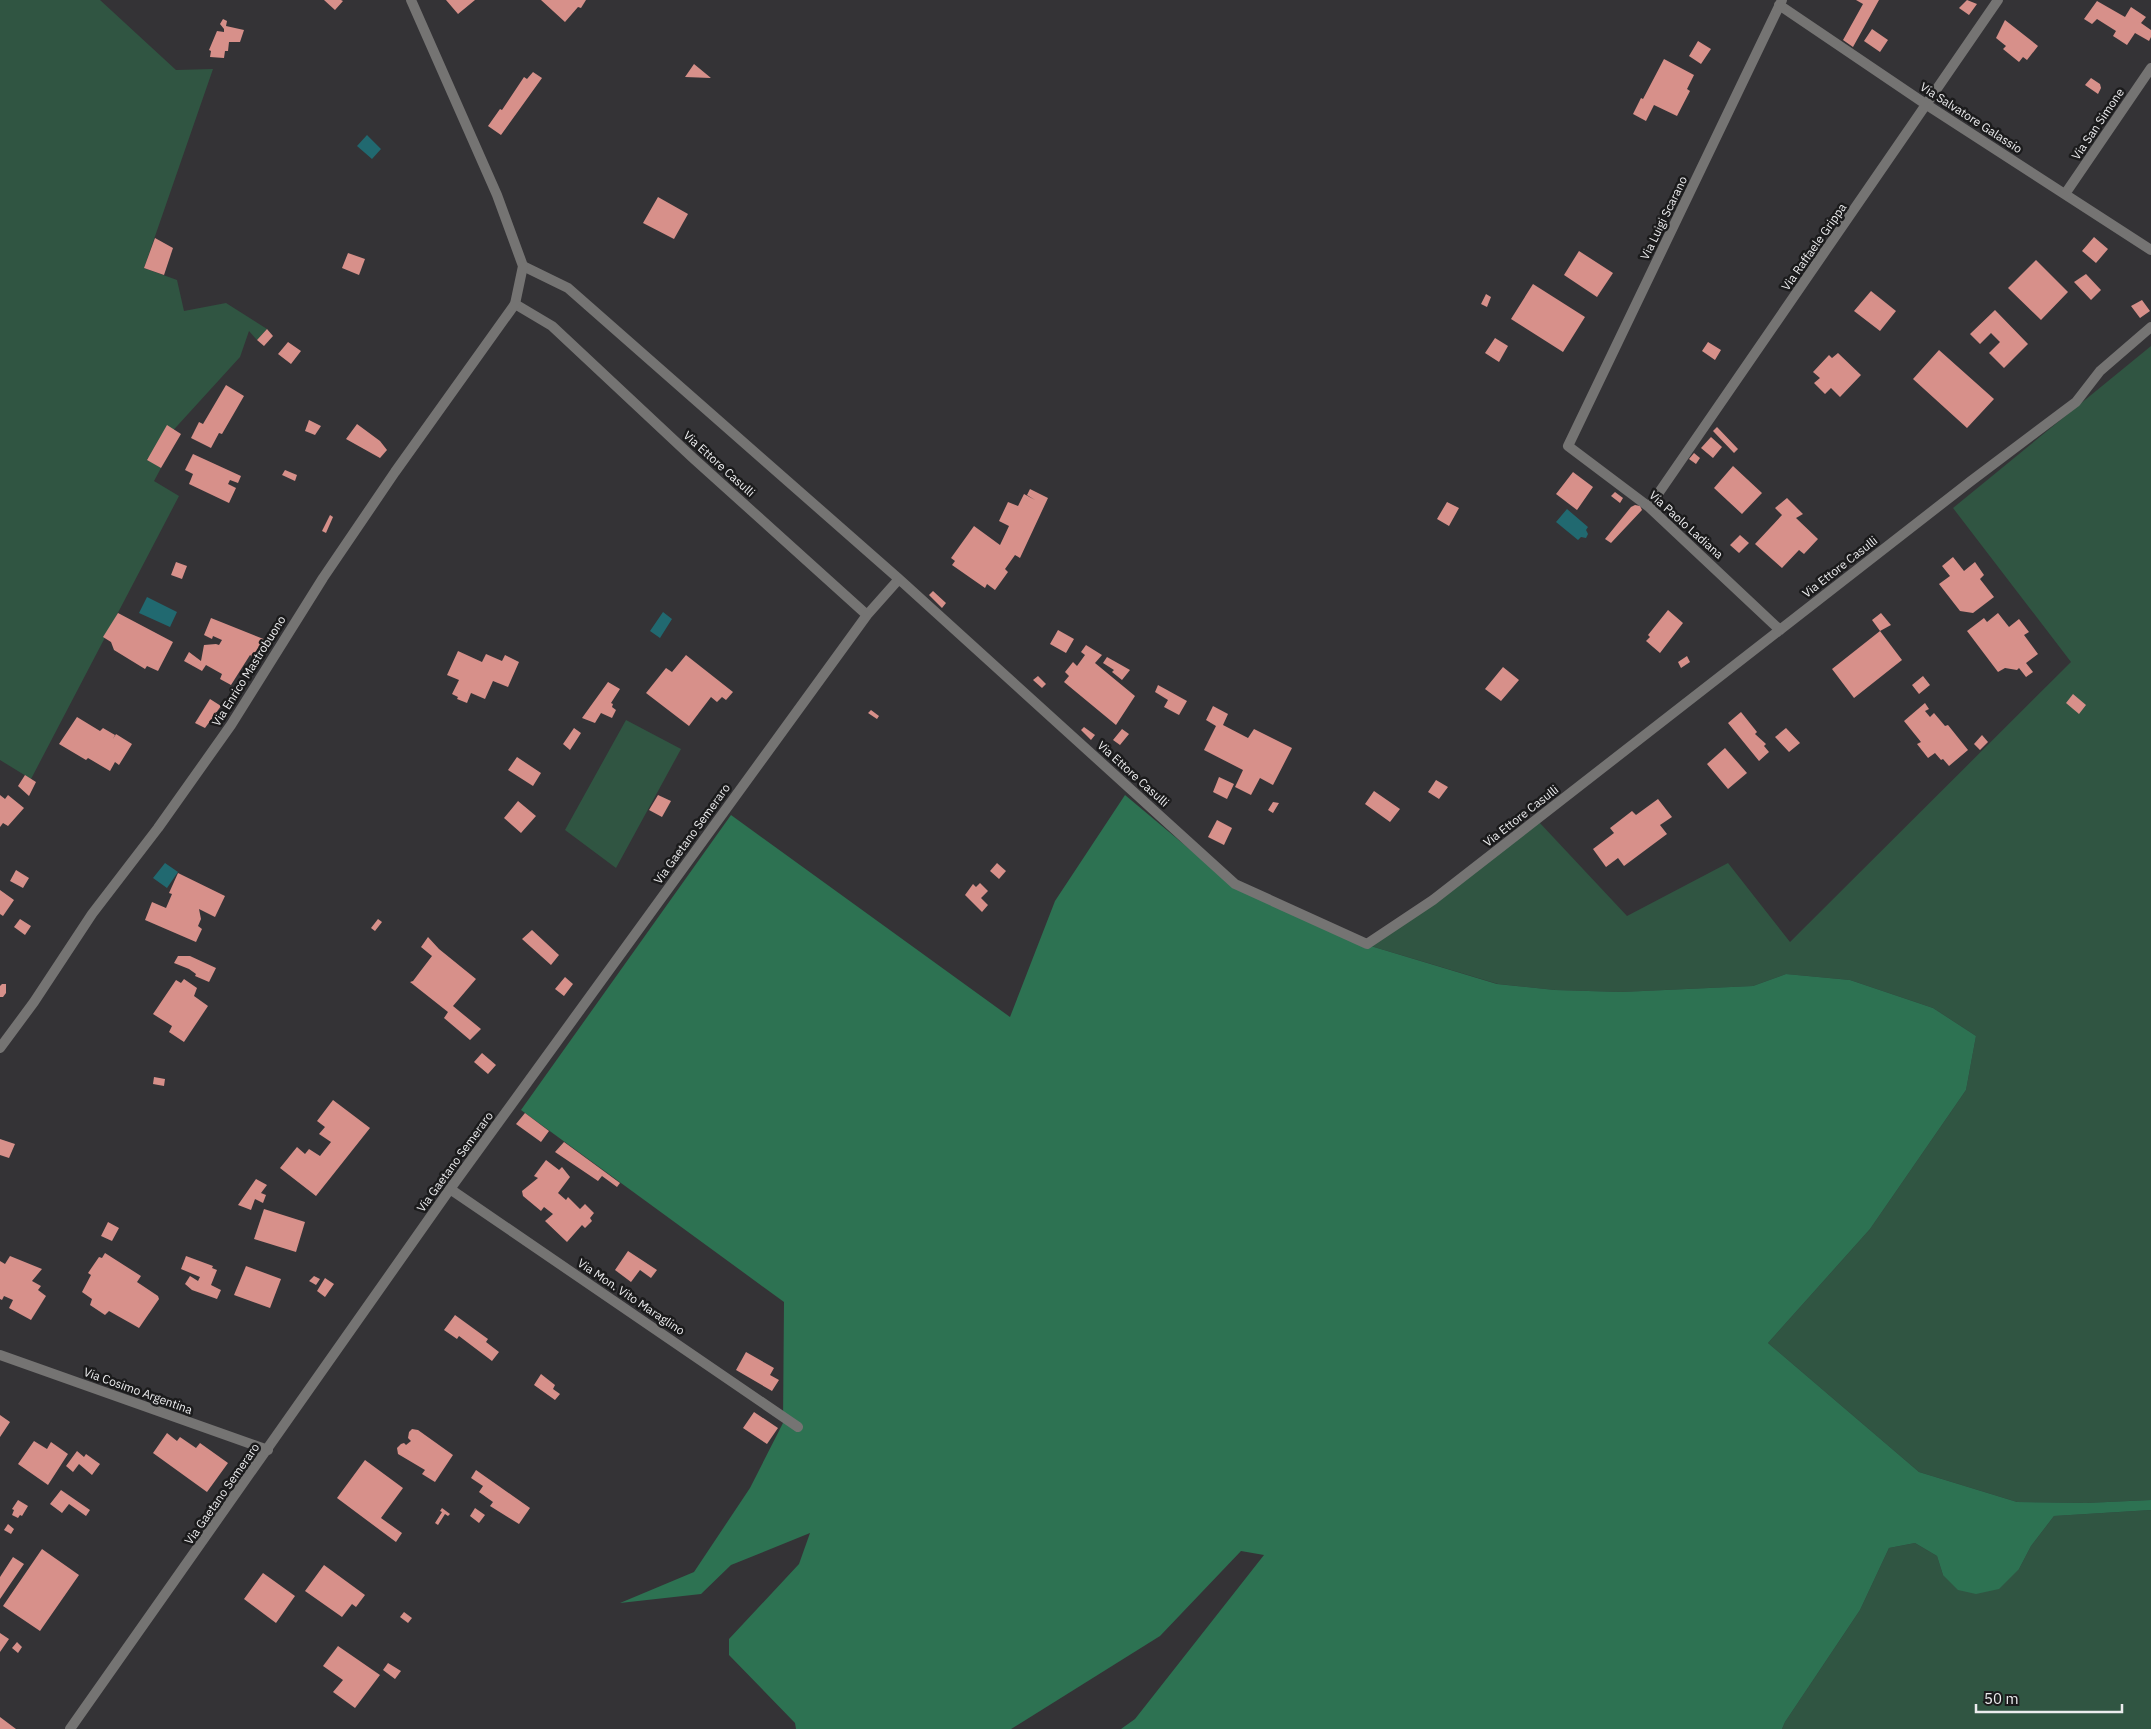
<svg xmlns="http://www.w3.org/2000/svg" width="2151" height="1729" viewBox="0 0 2151 1729" font-family="'IBM Plex Sans',sans-serif">
  <style>
    .green { fill: #305542 }
    .forest { fill: #2d7252 }
    .water { fill: #216970 }
    .building { fill: #d7908a }
    .lines { fill: none; stroke-linecap: round; stroke-linejoin: round }
    .minor { stroke: #757473; stroke-width: 10 }
    .tertiary { stroke: #757473; stroke-width: 10 }
    .labels { text-anchor: middle; stroke-width: 5; stroke-linejoin: round; paint-order: stroke }
    .street-label { font-size: 12px; fill: #ececee; stroke: #1b1b1c }
  </style>
  <rect width="100%" height="100%" fill="#343336"/>
  <path class="green" d="M0,0H100L176,70L213,69L144,268L177,280L184,311L226,303L267,329L257,340L249,331L240,357L147,459L161,468L154,481L179,496L31,779L0,760Z
    M2151,346V1500L2086,1503L2017,1502L1919,1472L1768,1343L1870,1229L1966,1090L1976,1036L1933,1008L1850,980L1786,974L1753,986L1621,992L1555,990L1498,984L1364,944L1539,822L1627,916L1728,863L1790,942L2071,662L1953,508Z
    M626,720L681,749L616,868L565,830Z
    M2151,1510V1729H1782L1785,1722L1860,1610L1889,1548L1915,1543L1937,1556L1943,1575L2019,1569L2031,1546L2054,1516Z"/>
  <path class="forest" d="M1125,795L1236,888L1364,944L1497,984L1555,990L1621,992L1753,986L1786,974L1850,980L1933,1008L1976,1036L1966,1090L1870,1229L1768,1343L1919,1472L2017,1502L2086,1503L2151,1500V1510L2054,1516L2031,1546L2019,1569L1999,1589L1976,1594L1958,1590L1943,1575L1937,1556L1915,1543L1889,1548L1860,1610L1785,1722L1782,1729H1121L1135,1719L1264,1555L1241,1551L1160,1636L1011,1729H796L795,1723L729,1655V1639L799,1564L810,1533L731,1565L701,1594L620,1603L694,1572L750,1488L783,1423L784,1302L521,1110L731,815L1010,1017L1055,901Z"/>
  <path class="water" d="M367,135L381,149L372,159L357,146Z
    M1567,509L1588,527L1586,530L1588,534L1586,538L1581,537L1578,540L1556,522Z
    M147,597L177,612L170,627L139,613Z
    M663,612L672,619L660,638L650,631Z
    M165,863L178,872L167,888L153,878Z"/>
  <path class="building" d="M324,0H341L343,1L335,10Z
    M446,0H475L458,14Z
    M541,0H586L581,8L578,7L565,22Z
    M1856,0H1879L1853,47L1843,40L1863,4Z
    M1967,0L1977,4L1969,15L1959,8Z
    M2097,1L2125,17L2131,7L2146,17L2141,23L2151,30V37L2149,41L2135,33L2127,45L2113,36L2116,31L2097,19L2092,24L2084,19Z
    M223,19L227,21L226,26L244,30L240,42H229L228,51H225L224,58L210,57L211,51L209,50L217,31L224,32V29L220,24Z
    M2005,20L2038,46L2027,60L2023,57L2019,62L2003,49L2006,46L1996,38Z
    M1872,29L1888,40L1880,52L1864,41Z
    M1698,41L1711,49L1701,64L1689,56Z
    M1664,59L1694,75L1687,89L1690,91L1677,116L1654,105L1646,121L1633,114L1641,98L1643,99Z
    M694,64L711,78L685,77Z
    M533,72L542,78L501,135L488,126L500,109L502,110L524,77L527,79Z
    M2091,78L2100,84L2101,88L2098,94L2085,85Z
    M658,197L688,214L674,239L643,223Z
    M2094,237L2108,249L2096,263L2082,251Z
    M155,238L173,248L164,275L144,268Z
    M1579,251L1613,273L1597,297L1564,275Z
    M348,253L365,259L359,275L342,268Z
    M2036,260L2068,292L2041,320L2008,288Z
    M2086,274L2101,290L2091,300L2074,282Z
    M1533,284L1585,317L1563,352L1511,319Z
    M1871,291L1896,311L1880,331L1854,311Z
    M1486,294L1491,297L1487,307L1481,304Z
    M2142,300L2150,311L2140,318L2131,306Z
    M1995,310L2028,344L2004,368L1989,353L2000,342L1991,333L1980,344L1970,334Z
    M267,329L273,336L264,346L257,340Z
    M1495,338L1508,346L1499,362L1485,353Z
    M288,342L301,351L291,364L278,354Z
    M1708,342L1721,350L1715,360L1702,351Z
    M1939,350L1994,399L1967,428L1913,379Z
    M1838,353L1861,375L1840,397L1831,388L1825,394L1814,383L1820,378L1813,372L1829,355L1832,358Z
    M226,385L244,396L222,434L219,433L211,448L191,438L199,422L209,427L203,424Z
    M309,420L321,426L315,435L305,431Z
    M357,424L380,441L387,450L380,458L346,439Z
    M167,425L181,434L161,468L147,460Z
    M1717,427L1738,449L1734,453L1713,431Z
    M1711,437L1722,447L1713,458L1701,448Z
    M1694,453L1700,458L1696,464L1689,459Z
    M193,454L241,476L238,483L230,480L228,484L236,488L229,503L189,484L193,474L185,470Z
    M1733,466L1762,493L1742,514L1714,488Z
    M285,470L297,475L295,481L282,475Z
    M1573,472L1593,487L1577,510L1556,494Z
    M1030,489L1048,498L1020,558L1015,555L1005,569L1008,572L995,590L987,584L985,588L952,565L955,561L951,558L974,526L1000,545L1009,526L999,521L1008,502L1018,506L1024,494L1035,500L1027,495Z
    M1615,492L1623,498L1620,503L1611,496Z
    M1787,498L1803,514L1796,518L1818,539L1804,554L1799,550L1782,568L1755,544L1782,515L1775,508Z
    M1447,502L1459,508L1449,526L1437,519Z
    M1635,505L1640,506L1642,510L1611,543L1605,539L1631,507Z
    M330,515L333,517L326,533L322,531Z
    M1740,535L1749,543L1739,553L1730,545Z
    M1953,557L1964,571L1975,562L1984,575L1980,579L1994,597L1973,613L1960,611L1939,584L1950,576L1942,566Z
    M176,562L187,566L182,579L171,575Z
    M933,591L946,603L942,608L929,595Z
    M1668,610L1683,623L1660,653L1646,641L1650,637L1648,635Z
    M118,613L173,642L158,671L147,666L145,669L114,650L111,642L103,637Z
    M1881,613L1891,625L1880,631L1872,620Z
    M1998,613L2009,627L2019,619L2029,632L2024,635L2038,654L2026,663L2033,672L2026,677L2019,668L2017,670L2005,668L1998,672L1967,631L1984,618L1987,622Z
    M211,618L266,640L254,658L250,655L231,685L220,679L222,674L206,665L202,671L184,661L189,652L201,661L204,645L216,644L219,645L222,640L213,636L212,639L204,635Z
    M1058,630L1074,639L1066,653L1050,644Z
    M1880,631L1902,660L1854,698L1832,669Z
    M1086,645L1102,655L1095,663L1135,696L1116,725L1064,682L1069,676L1065,672L1073,662L1077,666L1085,655L1081,652Z
    M458,651L482,662L486,654L502,661L505,655L519,662L508,687L493,681L485,699L471,693L467,703L457,699L458,697L452,694L459,680L447,675Z
    M686,655L733,692L726,700L722,697L717,702L711,697L689,726L646,693L666,668L672,672Z
    M1687,656L1690,662L1681,668L1678,662Z
    M1107,657L1130,670L1122,680L1112,672L1114,670L1103,663Z
    M1503,667L1519,680L1501,701L1485,689Z
    M1038,676L1046,684L1042,688L1033,680Z
    M1923,676L1930,685L1919,694L1912,685Z
    M608,682L620,689L611,703L613,704L612,707L616,710L612,718L601,713L595,723L582,718Z
    M1158,685L1187,701L1179,715L1164,707L1168,700L1155,692Z
    M2073,694L2086,705L2079,714L2066,703Z
    M210,699L221,706L205,728L195,723Z
    M1925,703L1929,709L1925,711L1930,717L1934,713L1945,726L1948,725L1968,750L1949,766L1943,759L1941,760L1935,753L1928,758L1917,744L1921,742L1904,721Z
    M1213,706L1228,714L1223,725L1248,738L1254,729L1292,748L1273,785L1260,778L1251,795L1235,787L1243,770L1204,750L1216,726L1206,720Z
    M871,710L879,716L877,719L868,713Z
    M1741,712L1757,732L1755,734L1766,744L1764,746L1769,752L1759,761L1728,723Z
    M77,717L100,731L103,728L115,735L113,739L116,734L132,744L119,765L115,762L110,771L88,758L86,760L59,744Z
    M1084,727L1095,735L1091,740L1081,730Z
    M574,728L581,733L570,750L563,744Z
    M1786,728L1800,743L1789,752L1775,737Z
    M1122,729L1129,734L1120,745L1113,740Z
    M1982,735L1988,742L1980,750L1974,744Z
    M1725,748L1747,773L1728,789L1707,764Z
    M517,757L541,773L533,786L508,770Z
    M25,775L36,782L29,796L18,786Z
    M1219,777L1234,784L1227,799L1213,792Z
    M1436,780L1448,787L1439,799L1428,792Z
    M1374,791L1400,809L1390,822L1365,804Z
    M0,795L5,799L8,795L24,808L8,826L3,823L0,827Z
    M658,795L671,801L662,817L649,810Z
    M1658,799L1672,817L1660,825L1667,834L1624,866L1618,858L1606,867L1593,849L1614,833L1610,828L1632,811L1636,815Z
    M518,801L536,816L521,833L504,818Z
    M1273,802L1279,803L1273,813L1268,810Z
    M1217,820L1232,828L1224,845L1208,837Z
    M997,863L1006,871L999,879L990,871Z
    M16,870L29,878L23,888L10,881Z
    M178,873L225,896L215,917L199,909L201,919L198,926L202,929L196,942L145,920L152,902L166,908L172,894L169,893Z
    M980,883L988,891L981,898L988,905L982,912L965,895L973,884L976,887Z
    M0,890L14,900L3,916L0,914Z
    M20,919L31,926L25,935L14,927Z
    M378,919L382,922L375,931L371,928Z
    M532,930L559,955L551,965L522,939Z
    M428,937L439,949L476,979L453,1006L481,1029L470,1040L444,1018L448,1012L410,982L413,981L432,956L421,947Z
    M178,956H190L216,968L209,982L195,976L196,974L189,969L174,963Z
    M565,977L573,984L564,996L555,989Z
    M184,979L197,988L194,996L208,1006L184,1042L169,1032L172,1026L153,1014L176,980L181,983Z
    M2,984H6V993L3,997H0V986Z
    M482,1053L496,1065L488,1074L474,1062Z
    M154,1077L165,1079L164,1086L153,1084Z
    M333,1100L370,1128L316,1196L280,1168L297,1147L305,1154L309,1149L320,1156L331,1142L319,1134L325,1127L317,1121Z
    M525,1113L549,1131L541,1142L516,1124Z
    M0,1139L15,1144L9,1158L0,1155Z
    M564,1142L620,1183L617,1187L602,1176L598,1181L555,1152Z
    M546,1160L559,1170L562,1167L570,1177L558,1193L566,1200L568,1197L580,1209L585,1204L594,1213L590,1218L592,1221L585,1228L582,1225L567,1242L545,1221L553,1214L544,1207L541,1211L523,1196L522,1191L538,1178L534,1176Z
    M256,1179L267,1185L261,1193L266,1195L263,1203L255,1199L251,1210L238,1205Z
    M264,1209L305,1222L296,1252L254,1239Z
    M108,1222L119,1228L112,1241L101,1236Z
    M628,1251L657,1270L651,1278L640,1270L631,1282L615,1270Z
    M105,1253L141,1276L137,1282L158,1296L159,1299L139,1328L109,1311L105,1315L90,1305L92,1299L82,1292L91,1275L88,1273L99,1257L102,1258Z
    M10,1256L42,1269L32,1281L41,1286L38,1290L46,1296L31,1320L9,1308L13,1300L4,1296L2,1300L0,1299V1261L5,1264Z
    M186,1256L213,1266L212,1268L217,1270L211,1285L221,1290L217,1299L192,1290L185,1284L190,1276L198,1281L200,1277L181,1269Z
    M246,1266L281,1279L270,1308L234,1295Z
    M314,1276L320,1279L316,1285L309,1281Z
    M325,1278L334,1284L325,1297L317,1291Z
    M455,1315L488,1339L486,1342L499,1352L492,1361L459,1336L457,1339L444,1330Z
    M746,1352L774,1368L770,1375L779,1380L772,1391L736,1370Z
    M541,1374L555,1385L553,1389L560,1394L555,1400L534,1385Z
    M754,1412L778,1428L767,1444L743,1428Z
    M0,1415L10,1422L0,1437Z
    M412,1429L418,1430L453,1455L435,1482L422,1474L425,1470L398,1454L397,1448L401,1444L404,1443L406,1445L411,1441L408,1438L409,1432Z
    M167,1433L177,1441L180,1437L196,1448L200,1443L228,1463L207,1492L153,1453Z
    M34,1441L47,1449L51,1442L68,1454L48,1485L18,1464Z
    M77,1451L84,1457L86,1454L100,1464L92,1475L79,1464L73,1472L66,1466Z
    M365,1460L403,1488L381,1518L402,1533L396,1542L337,1498Z
    M476,1470L530,1508L519,1524L490,1506L493,1502L479,1492L483,1486L471,1478Z
    M61,1490L90,1510L86,1516L69,1504L62,1513L50,1504Z
    M18,1500L28,1506L22,1516L20,1515L18,1518L12,1515L14,1510L12,1509Z
    M442,1508L450,1514L448,1516L445,1514L438,1525L435,1523L442,1512L440,1511Z
    M475,1508L485,1515L479,1523L470,1516Z
    M8,1524L14,1529L11,1534L4,1530Z
    M42,1549L79,1575L40,1631L3,1606Z
    M13,1557L24,1564L0,1599V1577Z
    M324,1565L365,1595L356,1607L352,1604L342,1617L305,1591Z
    M263,1573L295,1596L276,1623L244,1599Z
    M404,1612L412,1618L408,1623L400,1617Z
    M0,1633L9,1639L0,1652Z
    M17,1642L22,1647L18,1653L12,1648Z
    M338,1646L380,1675L355,1708L333,1692L343,1680L323,1666Z
    M388,1663L401,1671L395,1679L383,1670Z
    M0,1717L16,1729H0Z"/>
  <g class="lines">
    <path class="minor" d="M1779,5L1927,105L2151,250
      M2065,194L2151,68
      M523,266L568,288L899,579L1235,884L1367,944L1433,900L1971,481L2076,402L2100,371L2151,327
      M515,304L552,326L693,458L867,615L899,579
      M1649,507L1998,0
      M1780,630L1649,507L1568,446L1782,0
      M450,1189L798,1427
      M0,1355L268,1450
      M70,1729L450,1189L867,615"/>
    <path class="tertiary" d="M0,1048L34,1002L92,914L158,828L231,725L323,578L395,472L515,304L523,266L497,195L411,0"/>
  </g>
  <g class="labels">
    <g class="street-label">
      <text transform="translate(1971 118) rotate(33)" y="4">Via Salvatore Galassio</text>
      <text transform="translate(2098 124) rotate(-56)" y="4">Via San Simone</text>
      <text transform="translate(1664 218) rotate(-64)" y="4">Via Luigi Scarano</text>
      <text transform="translate(1814 247) rotate(-55)" y="4">Via Raffaele Grippa</text>
      <text transform="translate(719 464) rotate(42)" y="4">Via Ettore Casulli</text>
      <text transform="translate(1686 525) rotate(42)" y="4">Via Paolo Ladiana</text>
      <text transform="translate(1840 567) rotate(-38)" y="4">Via Ettore Casulli</text>
      <text transform="translate(249 671) rotate(-58)" y="4">Via Enrico Mastrobuono</text>
      <text transform="translate(1133 774) rotate(42)" y="4">Via Ettore Casulli</text>
      <text transform="translate(1521 816) rotate(-38)" y="4">Via Ettore Casulli</text>
      <text transform="translate(692 834) rotate(-54)" y="4">Via Gaetano Semeraro</text>
      <text transform="translate(455 1162) rotate(-54)" y="4">Via Gaetano Semeraro</text>
      <text transform="translate(631 1297) rotate(34)" y="4">Via Mon. Vito Maraglino</text>
      <text transform="translate(138 1391) rotate(20)" y="4">Via Cosimo Argentina</text>
      <text transform="translate(222 1494) rotate(-55)" y="4">Via Gaetano Semeraro</text>
    </g>
  </g>
  <path d="M1976 1704v8h146v-8" fill="none" stroke="#ececee" stroke-width="2.5"/>
  <text x="1984" y="1704" font-size="15" fill="#ececee" stroke="#1b1b1c" stroke-width="4" paint-order="stroke">50 m</text>
</svg>
